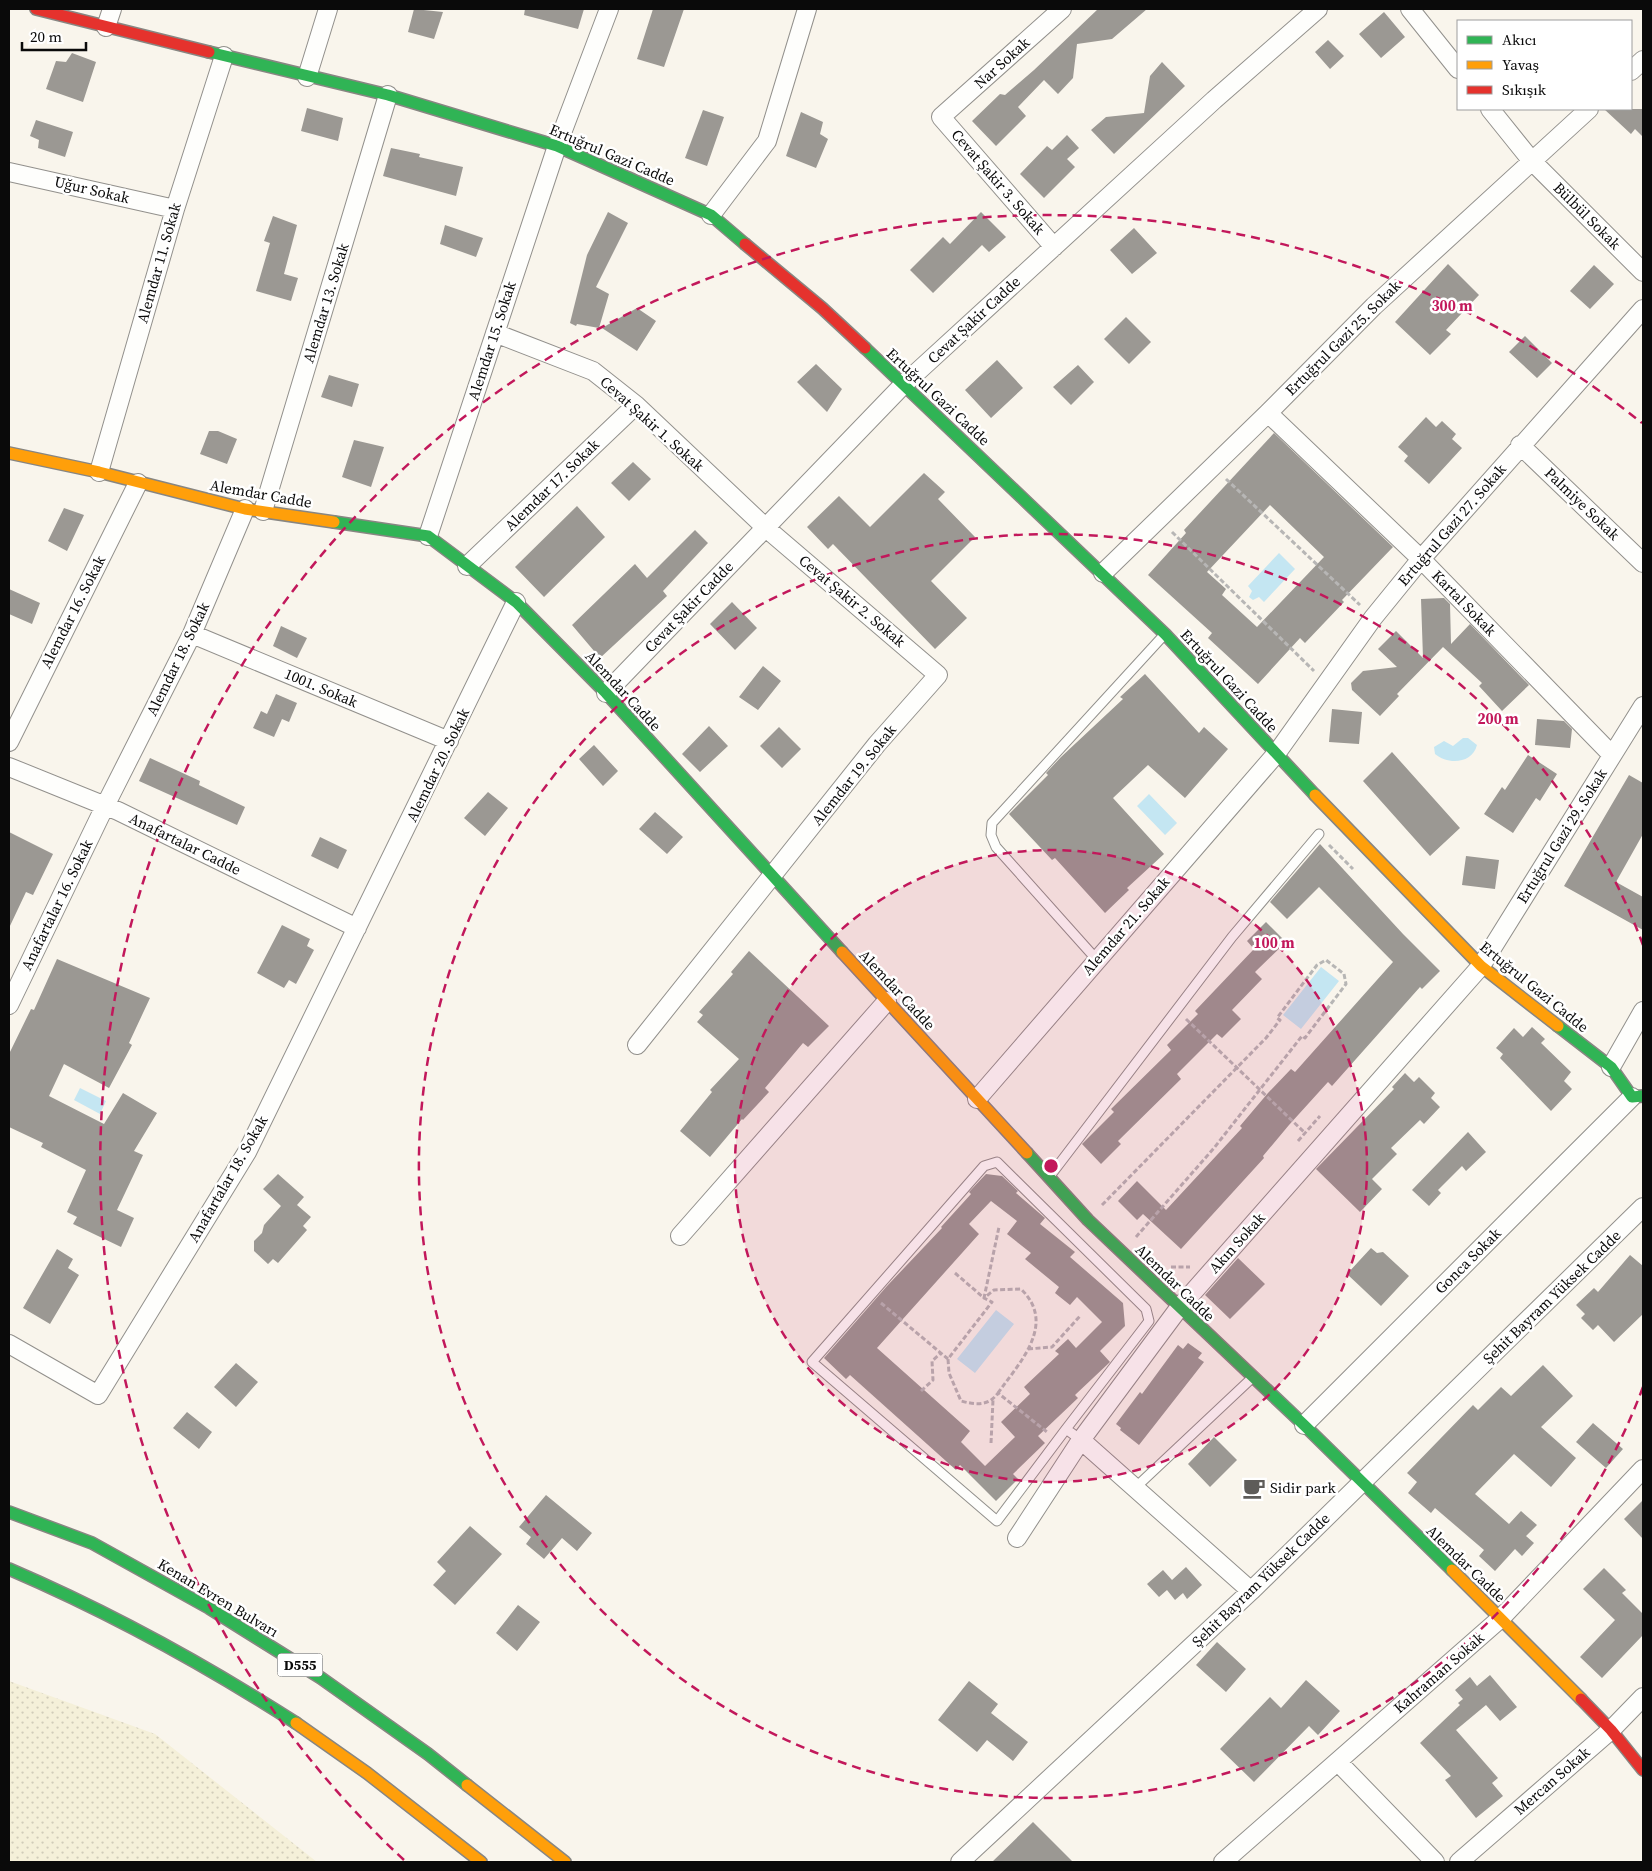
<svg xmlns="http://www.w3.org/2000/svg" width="1652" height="1871" viewBox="0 0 1652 1871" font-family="'Source Serif 4',serif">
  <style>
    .farmland { fill: url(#farmland-dots) }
    .water { fill: #c4e6f2 }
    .building { fill: #9b9893; fill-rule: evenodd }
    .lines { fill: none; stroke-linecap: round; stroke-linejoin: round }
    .lane-casing { stroke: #92908c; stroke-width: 11 }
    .street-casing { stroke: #92908c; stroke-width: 20 }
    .fast-casing { stroke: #888682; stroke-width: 14 }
    .slow-casing { stroke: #888682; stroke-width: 14 }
    .jam-casing { stroke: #888682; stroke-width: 14 }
    .path { stroke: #b7b6b5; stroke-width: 3; stroke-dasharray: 5 2.5; stroke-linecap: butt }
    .lane { stroke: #fefefc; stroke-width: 9 }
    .street { stroke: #fefefc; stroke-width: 18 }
    .fast { stroke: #30b455; stroke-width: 11 }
    .slow { stroke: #ff9f0a; stroke-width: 11 }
    .jam { stroke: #e5322d; stroke-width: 11 }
    .ring { fill: none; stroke: #c2185b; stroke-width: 2.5; stroke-dasharray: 9 6 }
    .labels { text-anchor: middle; stroke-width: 5; stroke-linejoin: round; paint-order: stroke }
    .shield { fill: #fff; stroke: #545454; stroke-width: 1 }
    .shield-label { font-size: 14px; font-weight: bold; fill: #0a0a0a }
    .street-label { font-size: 15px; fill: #0a0a0a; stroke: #fff }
    .poi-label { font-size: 15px; fill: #0a0a0a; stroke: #fff; text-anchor: start }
    .centre { fill: #c2185b; stroke: #fff; stroke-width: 2.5 }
    .ring-label { font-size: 15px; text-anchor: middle; font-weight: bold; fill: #c2185b; stroke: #fff; stroke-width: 5; stroke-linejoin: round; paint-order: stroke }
  </style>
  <defs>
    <pattern id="farmland-dots" width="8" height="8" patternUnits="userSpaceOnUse" patternTransform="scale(1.25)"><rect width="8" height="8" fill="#f5f0d9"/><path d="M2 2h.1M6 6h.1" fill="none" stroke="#d1ccb9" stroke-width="1.8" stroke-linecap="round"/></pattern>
  </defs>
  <rect width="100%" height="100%" fill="#f9f5ec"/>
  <path class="farmland" d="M9,1681L155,1734L317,1862H9Z"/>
  <path class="water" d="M1279,553L1295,569L1264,602L1259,597L1253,600L1249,597L1252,591L1248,586Z
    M1463,738H1468L1477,745C1472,764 1448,765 1435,754L1434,747L1444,741L1453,746Z
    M1149,794L1177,823L1165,835L1137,806Z
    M1321,967L1339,981L1301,1029L1283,1015Z
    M80,1088L106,1101L100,1114L74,1100Z
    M996,1310L1014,1324L975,1373L957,1359Z"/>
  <path class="building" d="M414,9L443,12L434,39L408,32Z
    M525,9H584L578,29L524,15Z
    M653,9H684L664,67L637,59Z
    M1098,9H1147L1112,39L1077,44L1073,78L1058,94L1044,80L1018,107L1026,116L996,146L972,121L1000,94L1005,95L1034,70Z
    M1384,12L1405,37L1381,58L1359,34Z
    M1328,40L1344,56L1330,69L1315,52Z
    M72,53L96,62L83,102L46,89L56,61L66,62Z
    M1162,62L1185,86L1114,154L1091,130L1106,117L1144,113L1150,76Z
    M307,108L343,118L338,141L301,131Z
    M1604,109H1643V137L1635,129L1631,134Z
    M703,110L724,117L707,166L685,158Z
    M801,112L823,122L820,134L828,139L816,168L786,156Z
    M36,120L73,132L65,157L38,148L39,140L30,136Z
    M1067,135L1079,148L1067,159L1075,167L1044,198L1020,174L1047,146L1052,150Z
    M391,148L420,154L419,157L463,167L456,196L383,176Z
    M608,212L628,223L596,287L609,294L599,328L577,324L576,326L570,323L587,255Z
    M981,212L1006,237L989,252L982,245L933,293L910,270L943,237L950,244Z
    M273,216L297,225L284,274L298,278L291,301L256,291L270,243L264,241Z
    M445,225L483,238L476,257L440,244Z
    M1134,228L1157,253L1132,274L1110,250Z
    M1448,264L1479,295L1446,330L1451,334L1430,355L1395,322Z
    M1594,265L1614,284L1590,309L1570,291Z
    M637,308L656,321L637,351L602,328Z
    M1126,317L1151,342L1129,364L1104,339Z
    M1525,336L1552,363L1537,378L1509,352Z
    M997,360L1023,388L991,418L965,390Z
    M816,364L842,389L827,412L797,382Z
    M1078,365L1094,382L1071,405L1053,387Z
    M329,375L359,384L352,407L321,397Z
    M1426,417L1436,427L1442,421L1456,434L1452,439L1462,448L1429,484L1404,461L1408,456L1398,447Z
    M209,431H218L237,439L227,464L200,454Z
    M1274,433L1393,547L1342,600L1344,602L1305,643L1300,638L1258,684L1208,638L1212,633L1148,575L1186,533L1184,530ZM1270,505L1324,557L1257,627L1222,595L1226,589L1207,572Z
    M354,440L384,447L371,487L342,477Z
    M633,462L651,479L629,501L611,483Z
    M924,473L945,492L938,499L975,537L931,581L967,618L935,649L833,544L828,549L807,527L839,496L870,527Z
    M577,506L605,537L544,597L515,567Z
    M64,508L84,515L67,551L48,541Z
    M695,530L708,543L663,591L667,596L600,658L572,625L635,564L647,578Z
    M9,589L40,603L32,624L9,614Z
    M1444,598L1450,604L1451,644L1470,624L1529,685L1502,711L1479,686L1482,683L1443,647L1397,694L1399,696L1380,716L1352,690L1351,683L1363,671L1397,667L1378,649L1396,631L1423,658L1421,599Z
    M732,602L757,628L735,650L710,624Z
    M281,626L307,638L297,658L273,646Z
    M763,666L781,681L758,710L739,697Z
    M1145,674L1199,733L1204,727L1228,749L1185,798L1148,765L1113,798L1164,854L1127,888L1129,890L1105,913L1055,858L1052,860L1009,814L1048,775L1046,773L1061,757L1123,699L1120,697Z
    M276,694L297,703L289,722L282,719L274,737L253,728L261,711L267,714Z
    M1332,709L1362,712L1359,744L1329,742Z
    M1537,719L1564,721L1572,729L1570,748L1535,745Z
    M709,726L728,746L700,772L682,754Z
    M779,727L801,749L782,768L760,746Z
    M594,745L618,771L603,786L579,759Z
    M1392,752L1460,828L1430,856L1363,781Z
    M1528,755L1557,774L1540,801L1536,798L1513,833L1484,814L1502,787L1505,790Z
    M150,758L200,781L199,785L245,807L237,825L139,781Z
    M1629,775L1643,783V834L1616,882L1643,897V930L1564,886Z
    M488,792L508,808L485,836L464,818Z
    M655,812L683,837L667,854L639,829Z
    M9,832L53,854L33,895L26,892L9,928Z
    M320,837L347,850L338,869L311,856Z
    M1320,844L1403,934L1440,971L1422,989L1420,987L1332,1086L1328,1082L1289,1125L1263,1156L1264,1158L1181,1249L1143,1214L1137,1220L1118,1201L1137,1181L1166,1210L1242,1128L1240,1126L1268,1093L1291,1069L1295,1072L1393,962L1319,887L1287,919L1270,902Z
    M1466,856L1499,860L1495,889L1462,885Z
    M1266,922L1286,942L1255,972L1262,979L1232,1010L1241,1019L1222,1038L1217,1034L1177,1074L1181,1079L1118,1141L1121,1144L1101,1164L1082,1144L1114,1112L1111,1109L1171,1050L1167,1045L1198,1014L1195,1011L1254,949L1247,941Z
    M282,925L310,939L307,946L314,950L296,984L289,980L284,988L257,973Z
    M749,951L829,1026L808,1047L803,1043L765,1088L769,1092L743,1120L742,1119L710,1157L680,1131L712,1092L710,1090L739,1059L697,1022L703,1015L699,1012L733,974L731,972Z
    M57,959L150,998L129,1043L132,1045L109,1088L64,1064L49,1096L104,1124L123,1093L157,1113L134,1151L143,1155L117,1210L134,1218L121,1247L73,1224L77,1217L67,1212L86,1170L41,1147L43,1143L9,1127V1054L31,1009L34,1010Z
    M1532,1027L1545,1039L1541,1043L1571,1072L1564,1081L1572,1089L1551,1111L1500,1058L1503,1054L1496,1048L1514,1028L1523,1037Z
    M1405,1073L1414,1082L1419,1077L1435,1093L1431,1098L1440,1107L1424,1124L1420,1120L1391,1148L1397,1154L1372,1179L1382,1189L1360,1212L1316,1169L1394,1089L1392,1087Z
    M1468,1132L1486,1152L1466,1171L1462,1166L1438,1190L1441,1193L1429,1206L1412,1190Z
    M278,1174L304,1197L297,1205L311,1217L303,1226L307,1230L278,1263L273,1259L268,1264L254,1251V1241L262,1233L264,1225L281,1206L263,1189Z
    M986,1174L1002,1176L1018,1191L1016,1193L1045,1218L1040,1224L1075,1252L1070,1257L1123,1303L1125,1326L1100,1351L1110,1362L1075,1395L1078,1398L1038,1436L1045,1443L1013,1474L1018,1479L996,1501L960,1465L956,1470L850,1375L846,1379L824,1358L887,1286L942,1228L941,1227L971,1194L969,1192ZM991,1201L1017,1221L1007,1234L1031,1253L1025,1259L1059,1287L1055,1293L1070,1305L1077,1297L1102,1322L1076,1348L1068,1339L1055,1351L1059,1354L1024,1387L1030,1394L1001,1422L1015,1437L985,1466L961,1442L970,1431L877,1348L979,1234L969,1224Z
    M1371,1248L1377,1253L1383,1252L1409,1276L1381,1306L1347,1274Z
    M57,1249L73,1259L68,1268L79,1275L50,1324L23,1308Z
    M1630,1255L1643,1266V1314L1614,1342L1598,1325L1593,1330L1581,1318L1585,1314L1576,1305L1594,1288L1598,1292Z
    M1238,1258L1265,1284L1230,1319L1205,1295Z
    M1188,1343L1202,1353L1198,1358L1204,1362L1139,1445L1120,1430L1121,1428L1116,1424L1140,1392L1142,1394L1178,1345L1183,1349Z
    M236,1363L258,1382L236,1407L214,1387Z
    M1543,1365L1573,1396L1541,1427L1576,1458L1551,1487L1514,1454L1475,1494L1509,1524L1521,1511L1537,1525L1526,1536L1534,1543L1522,1556L1515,1549L1495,1571L1479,1556L1484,1550L1435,1508L1431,1513L1408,1493L1417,1482L1407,1473L1473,1405L1478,1410L1501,1387L1511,1396Z
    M187,1412L212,1432L199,1449L173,1428Z
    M1593,1423L1623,1449L1606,1468L1576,1442Z
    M1214,1437L1237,1460L1210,1487L1188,1464Z
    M546,1495L592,1533L577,1551L562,1538L544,1559L526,1544L531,1537L519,1527Z
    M1643,1500V1539L1624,1519Z
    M470,1526L502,1554L455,1605L433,1585L446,1571L437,1562Z
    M1186,1567L1202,1585L1187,1599L1183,1593L1175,1600L1167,1590L1159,1597L1147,1584L1163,1570L1172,1580Z
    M1604,1568L1626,1590L1622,1593L1643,1614V1635L1602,1678L1580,1657L1615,1620L1583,1589Z
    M518,1605L540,1622L517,1651L496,1633Z
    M1217,1642L1246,1669L1226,1692L1196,1665Z
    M1490,1675L1517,1707L1500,1721L1486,1705L1456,1730L1498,1778L1492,1783L1503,1796L1476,1818L1445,1780L1451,1776L1420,1743L1460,1705L1458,1703L1463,1699L1455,1690L1470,1677L1477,1686Z
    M1306,1680L1340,1711L1318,1735L1309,1726L1254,1782L1220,1749L1270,1697L1281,1708Z
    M969,1681L998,1704L991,1713L1028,1742L1013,1761L987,1740L977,1752L938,1720Z
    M1033,1822L1073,1862H992Z"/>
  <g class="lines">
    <defs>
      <path id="lane" d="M1097,960L996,847L991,835L992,823L1164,635
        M1050,1176L1232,937L1319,834
        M1066,1429L1149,1321L1146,1309L997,1162L984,1166L812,1362L997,1521L1066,1429L1081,1440
        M1135,1488L1252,1378"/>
      <path id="street" d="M1410,9L1458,69
        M106,27L112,9
        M1631,71L1643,60
        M307,77L328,9
        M1490,109L1531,160L1643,272
        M9,172L175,209
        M711,215L767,141L807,9
        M1054,247L941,117L1062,9
        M495,333L593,371L636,405L766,528L938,675L877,744L637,1045
        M1268,413L1421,559L1612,755
        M1520,445L1643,563
        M99,472L175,209L224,56
        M263,511L388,95
        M428,536L557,146L609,9
        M467,566L636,405
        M1103,573L1268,413L1374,306L1589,109
        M192,634L449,741
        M606,693L903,385L1214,100L1318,9
        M9,742L138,483
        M9,767L118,811L357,928
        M9,1005L105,806L192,634L245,509
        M1611,1067L1643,1011
        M977,1099L1276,754L1373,618L1421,559L1643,309
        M680,1236L887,1001
        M9,1344L98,1395L247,1152L516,602
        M1304,1425L1632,1097
        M1081,1440L1251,1591
        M1017,1538L1081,1440L1179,1308L1481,966L1643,706
        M1338,1762L1435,1862
        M960,1862L1251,1591L1643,1207
        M1223,1862L1501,1618L1643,1469
        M1459,1862L1611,1730L1643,1697"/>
      <path id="fast" d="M209,52L388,95L557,146L711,215L745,244
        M865,348L1165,634L1315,795
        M334,522L428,536L516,602L606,693L842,952
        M1558,1026L1611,1067L1632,1097L1643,1096
        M1027,1153L1088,1220L1304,1425L1452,1570
        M9,1512L92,1543L209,1608L321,1678L428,1754L467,1785
        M9,1569C109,1612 204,1664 296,1723"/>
      <path id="slow" d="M9,453L99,472L245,509L334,522
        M1315,795L1481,966L1558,1026
        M842,952L1027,1153
        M1452,1570L1581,1699
        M296,1723L367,1773L481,1862
        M467,1785L565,1862"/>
      <path id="jam" d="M36,9L209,52
        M745,244L822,308L865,348
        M1581,1699L1611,1730L1643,1770"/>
    </defs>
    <use href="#lane" class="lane-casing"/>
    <use href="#street" class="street-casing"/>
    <use href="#fast" class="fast-casing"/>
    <use href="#slow" class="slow-casing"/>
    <use href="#jam" class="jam-casing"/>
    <path class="path" d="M1226,479L1360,605
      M1172,532L1314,671
      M1329,845L1353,869
      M1186,1019L1305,1133
      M1298,1141L1320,1116
      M1102,1205L1266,1038L1280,1020L1277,1018L1317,965L1326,960L1344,974L1346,984L1305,1038L1302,1036L1214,1148L1136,1237
      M1171,1267H1190
      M955,1273L984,1298L999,1227
      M881,1303L948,1359
      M1028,1349L1052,1347L1080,1316
      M921,1391L933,1380L932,1361L941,1353
      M998,1393C1020,1362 1057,1324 1021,1289L994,1290L984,1298L992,1302L948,1359L949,1373L961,1401C976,1405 989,1406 998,1393L1047,1432
      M991,1443L993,1400"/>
    <use href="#lane" class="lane"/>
    <use href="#street" class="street"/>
    <use href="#fast" class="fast"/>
    <use href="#slow" class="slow"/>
    <use href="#jam" class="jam"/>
  </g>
  <circle cx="1051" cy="1166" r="316" fill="#c2185b" fill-opacity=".12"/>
  <g class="ring">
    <circle cx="1051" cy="1166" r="316"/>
    <path d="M1643 1387A632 632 0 1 1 1643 945"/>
    <path d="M404 1860A949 949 0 0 1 1642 423"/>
  </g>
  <defs>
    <symbol id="cafe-bare" viewBox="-9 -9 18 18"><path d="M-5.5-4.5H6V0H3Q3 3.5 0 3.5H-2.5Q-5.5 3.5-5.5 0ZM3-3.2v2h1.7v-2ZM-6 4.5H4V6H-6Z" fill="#5e5c59" stroke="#fff" stroke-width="2.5" paint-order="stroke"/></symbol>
  </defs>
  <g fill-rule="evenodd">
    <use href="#cafe-bare" x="1238" y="1472" width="32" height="32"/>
  </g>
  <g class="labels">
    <rect class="shield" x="277.5" y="1653.5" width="45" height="23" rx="4"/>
    <g class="shield-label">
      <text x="300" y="1670">D555</text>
    </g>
    <g class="street-label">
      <text transform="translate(1002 63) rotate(-42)" y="5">Nar Sokak</text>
      <text transform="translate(612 155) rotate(23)" y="5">Ertuğrul Gazi Cadde</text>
      <text transform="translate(998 182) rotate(49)" y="5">Cevat Şakir 3. Sokak</text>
      <text transform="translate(92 190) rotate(13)" y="5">Uğur Sokak</text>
      <text transform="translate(1587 216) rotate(45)" y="5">Bülbül Sokak</text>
      <text transform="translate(159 263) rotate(-74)" y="5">Alemdar 11. Sokak</text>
      <text transform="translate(326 303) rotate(-73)" y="5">Alemdar 13. Sokak</text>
      <text transform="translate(974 320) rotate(-43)" y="5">Cevat Şakir Cadde</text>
      <text transform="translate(1343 338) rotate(-45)" y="5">Ertuğrul Gazi 25. Sokak</text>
      <text transform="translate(492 341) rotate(-72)" y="5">Alemdar 15. Sokak</text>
      <text transform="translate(938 397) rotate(43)" y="5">Ertuğrul Gazi Cadde</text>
      <text transform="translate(652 424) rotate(42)" y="5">Cevat Şakir 1. Sokak</text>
      <text transform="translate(552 485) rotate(-44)" y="5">Alemdar 17. Sokak</text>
      <text transform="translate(261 494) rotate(10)" y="5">Alemdar Cadde</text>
      <text transform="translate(1582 504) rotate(44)" y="5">Palmiye Sokak</text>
      <text transform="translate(1452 525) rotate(-49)" y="5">Ertuğrul Gazi 27. Sokak</text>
      <text transform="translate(852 601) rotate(40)" y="5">Cevat Şakir 2. Sokak</text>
      <text transform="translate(1464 603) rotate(46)" y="5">Kartal Sokak</text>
      <text transform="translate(689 607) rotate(-46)" y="5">Cevat Şakir Cadde</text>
      <text transform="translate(73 612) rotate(-63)" y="5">Alemdar 16. Sokak</text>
      <text transform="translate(178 659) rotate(-64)" y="5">Alemdar 18. Sokak</text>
      <text transform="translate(1229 681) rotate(47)" y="5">Ertuğrul Gazi Cadde</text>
      <text transform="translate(321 688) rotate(23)" y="5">1001. Sokak</text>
      <text transform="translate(623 691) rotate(47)" y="5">Alemdar Cadde</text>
      <text transform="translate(438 765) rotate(-64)" y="5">Alemdar 20. Sokak</text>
      <text transform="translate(854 775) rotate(-51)" y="5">Alemdar 19. Sokak</text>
      <text transform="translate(1562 836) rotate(-58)" y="5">Ertuğrul Gazi 29. Sokak</text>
      <text transform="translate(185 844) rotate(26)" y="5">Anafartalar Cadde</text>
      <text transform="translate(57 905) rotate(-64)" y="5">Anafartalar 16. Sokak</text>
      <text transform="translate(1126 926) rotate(-49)" y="5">Alemdar 21. Sokak</text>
      <text transform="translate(1534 987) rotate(39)" y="5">Ertuğrul Gazi Cadde</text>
      <text transform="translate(897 990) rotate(47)" y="5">Alemdar Cadde</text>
      <text transform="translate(228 1179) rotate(-60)" y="5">Anafartalar 18. Sokak</text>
      <text transform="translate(1237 1243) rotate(-48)" y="5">Akın Sokak</text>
      <text transform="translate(1468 1261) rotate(-45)" y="5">Gonca Sokak</text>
      <text transform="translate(1175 1283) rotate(44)" y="5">Alemdar Cadde</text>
      <text transform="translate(1552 1297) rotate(-44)" y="5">Şehit Bayram Yüksek Cadde</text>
      <text transform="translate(1466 1564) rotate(44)" y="5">Alemdar Cadde</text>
      <text transform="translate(1261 1580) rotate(-44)" y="5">Şehit Bayram Yüksek Cadde</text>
      <text transform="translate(218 1598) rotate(31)" y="5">Kenan Evren Bulvarı</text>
      <text transform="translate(1439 1673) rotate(-41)" y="5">Kahraman Sokak</text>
      <text transform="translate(1552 1781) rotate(-41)" y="5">Mercan Sokak</text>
    </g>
    <g class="poi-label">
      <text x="1270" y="1493">Sidir park</text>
    </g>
  </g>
  <circle cx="1051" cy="1166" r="8" class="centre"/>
  <g class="ring-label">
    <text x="1452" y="311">300 m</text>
    <text x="1498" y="724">200 m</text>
    <text x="1274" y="948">100 m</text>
  </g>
  <rect width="1652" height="1871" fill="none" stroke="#0a0a0a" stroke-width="20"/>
  <rect x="1457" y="20" width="175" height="90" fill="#ffffff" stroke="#9d9d9d"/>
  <rect x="1467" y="36" width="25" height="8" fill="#30b455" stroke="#9d9d9d"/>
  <text x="1502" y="45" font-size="15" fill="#0a0a0a">Akıcı</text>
  <rect x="1467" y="61" width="25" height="8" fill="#ff9f0a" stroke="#9d9d9d"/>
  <text x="1502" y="70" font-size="15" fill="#0a0a0a">Yavaş</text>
  <rect x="1467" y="86" width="25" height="8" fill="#e5322d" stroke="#9d9d9d"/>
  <text x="1502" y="95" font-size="15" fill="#0a0a0a">Sıkışık</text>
  <path d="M22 42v8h64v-8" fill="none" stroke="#0a0a0a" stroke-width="2.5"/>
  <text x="30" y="42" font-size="15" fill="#0a0a0a" stroke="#ffffff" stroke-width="4" paint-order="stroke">20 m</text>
</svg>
